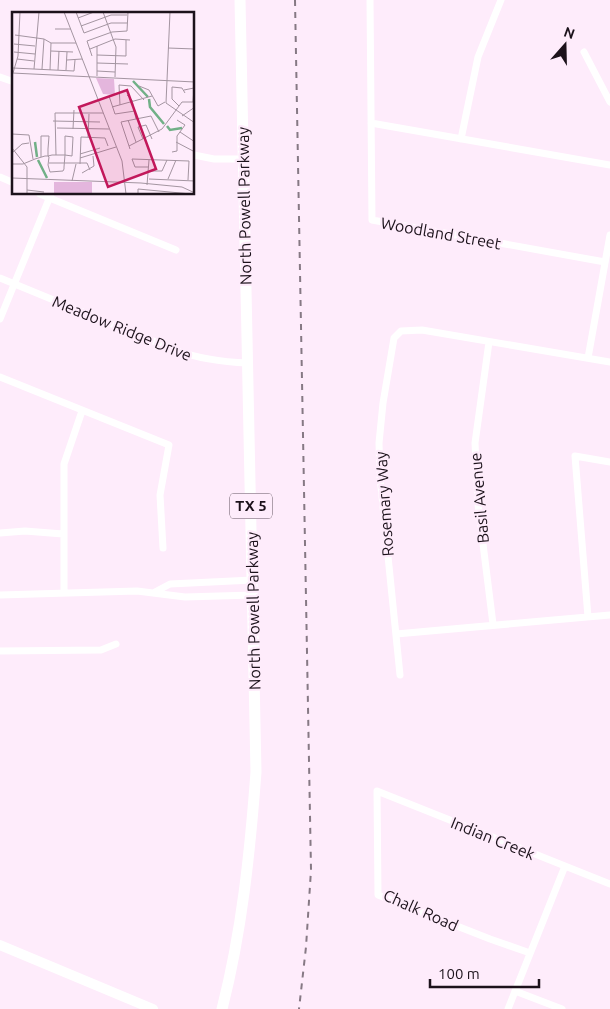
<svg xmlns="http://www.w3.org/2000/svg" width="610" height="1009" viewBox="0 0 610 1009" font-family="Ubuntu,sans-serif">
  <style>
    .lines { fill: none; stroke-linecap: round; stroke-linejoin: round }
    .street { stroke: #fff; stroke-width: 7 }
    .secondary { stroke: #fff; stroke-width: 10 }
    .primary { stroke: #fff; stroke-width: 11 }
    .rail { stroke: #867984; stroke-width: 2; stroke-dasharray: 6 6; stroke-linecap: butt }
    .labels { text-anchor: middle; stroke-width: 4.5; stroke-linejoin: round; paint-order: stroke }
    .shield { fill: #feecfb; stroke: #60535e; stroke-width: 1 }
    .shield-label { font-size: 15px; font-weight: bold; fill: #1c121b }
    .street-label { font-size: 16px; fill: #1c121b; stroke: #feecfb }
    .inset-river { fill: none; stroke: #71b087; stroke-width: 2.5 }
    .inset-road { fill: none; stroke: #a495a1; stroke-width: 1 }
    .view { fill: #c2185b; fill-opacity: 0.15; stroke: #c2185b; stroke-width: 2.5 }
    .inset-edge { fill: none; stroke: #1c121b; stroke-width: 2.5 }
  </style>
  <rect width="100%" height="100%" fill="#feecfb"/>
  <g class="lines">
    <path class="street" d="M370,0L372,220L605,262
      M584,52L610,102
      M0,77L14,82
      M371,123L610,165
      M461,139L478,57L501,0
      M194,155L214,159H244
      M0,177L14,183
      M40,194L176,250
      M0,278L175,350C199,359 221,362 248,363
      M0,319L51,194
      M489,342L475,443L478,504L493,624
      M588,358L610,235
      M0,377L169,445L160,495L163,548
      M0,533L25,531L63,534
      M64,591V464L82,411
      M155,592L170,584L253,580
      M0,595L137,591L185,597L253,595
      M588,617L575,456L610,462
      M396,634L610,615
      M0,651L101,650L116,644
      M400,675L380,477L379,443L383,403L394,338L401,331L422,330L610,362
      M530,953L490,939L378,895L377,791L610,884
      M515,991L562,1009
      M508,1009L565,866"/>
    <path class="secondary" d="M0,945L153,1009"/>
    <path class="primary" d="M222,1009C242,931 250,852 256,772L240,0"/>
    <path class="rail" d="M295,0L311,870L306,947L299,1009"/>
  </g>
  <g class="labels">
    <rect class="shield" x="230" y="493.5" width="42" height="25" rx="4"/>
    <g class="shield-label">
      <text x="251" y="511">TX 5</text>
    </g>
    <g class="street-label">
      <text transform="translate(244 206) rotate(-91)" y="6">North Powell Parkway</text>
      <text transform="translate(441 233) rotate(10)" y="6">Woodland Street</text>
      <text transform="translate(122 328) rotate(22)" y="6">Meadow Ridge Drive</text>
      <text transform="translate(479 498) rotate(-95)" y="6">Basil Avenue</text>
      <text transform="translate(384 504) rotate(-94)" y="6">Rosemary Way</text>
      <text transform="translate(253 611) rotate(-91)" y="6">North Powell Parkway</text>
      <text transform="translate(493 838) rotate(22)" y="6">Indian Creek</text>
      <text transform="translate(421 910) rotate(24)" y="6">Chalk Road</text>
    </g>
  </g>
  <g transform="translate(12 12)">
    <rect width="182" height="182" fill="#feecfb"/>
    <path d="M84,66L102,67L103,83L91,82Z" fill="#e4b6dd"/>
    <path d="M42,170H80V182H42Z" fill="#e4b6dd"/>
    <path class="inset-river" d="M121,69L136,85M137,87L138,95L152,112M155,114L158,118L170,116M23,130L25,145M26,148L35,166"/>
    <path class="inset-road" d="M52,0L110,149L114,182M64,0L72,21L99,11H115M91,0L104,35L103,65M158,0L154,91L183,111M66,6L82,0M69,14L99,3H115M43,17H59M3,23L32,27L39,31H64M2,32L23,34M85,34V64M156,36L183,37M78,37L103,27L118,28M39,39L61,40M2,40L23,42M85,43L114,44V28M80,44L75,29L100,20L115,19L116,0M5,47L22,49M55,48L70,47M85,51L116,52M1,56L62,59L63,48M22,57L27,0M30,57L32,27M38,58L39,31M46,58L47,39M54,58L55,40M85,59L103,60M0,61L183,70M1,61L6,44L8,0M127,74L137,78L146,94L153,90M115,83L120,88L124,107M97,84L103,102L123,99M108,93L107,73L119,74L132,88M167,94L160,87V75L170,76L173,81M100,95L140,84M170,104L183,95M116,108L124,130M41,109L88,110M45,116L97,117M61,117L62,98M168,120L183,130M0,122L17,123L21,147M76,125L77,102M131,127L126,115L134,113L140,127M164,130L183,140M117,134L150,117L170,90H181L182,76L172,78M0,136L15,155V182M118,137L109,110L139,104L147,120M160,140L165,139V124L173,113L165,108M0,141L10,132L17,131M68,142L88,136M44,143L43,101H91M68,146L104,135M37,151H75L78,158M0,152H11L23,147L33,144H36L40,143H53L60,144L61,125L53,124V143L52,155V157L51,159L38,160L36,153L37,145L36,144V137L37,124H29V145M68,152L69,125L93,126L96,134M136,155H123L120,147L177,149L176,168M136,159H150L155,148M70,161L82,154L81,144M0,166L129,171L170,175L183,181M137,167L183,169M156,167L164,148M60,169L64,152M135,173L137,148M15,178L32,180M126,182V177L179,182"/>
    <path class="view" d="M115,78L144,157L96,175L67,95Z"/>
    <rect width="182" height="182" class="inset-edge"/>
  </g>
  <g transform="translate(565 45) rotate(20)" stroke="#feecfb" stroke-width="4" paint-order="stroke">
  <path d="M0-4L9 19L0 12L-9 19Z" fill="#1c121b"/>
  <text y="-8" font-size="14" font-weight="bold" text-anchor="middle" fill="#1c121b">N</text>
  </g>
  <path d="M430 979v8h109v-8" fill="none" stroke="#1c121b" stroke-width="2.5"/>
  <text x="438" y="979" font-size="15" fill="#1c121b" stroke="#feecfb" stroke-width="4" paint-order="stroke">100 m</text>
</svg>
